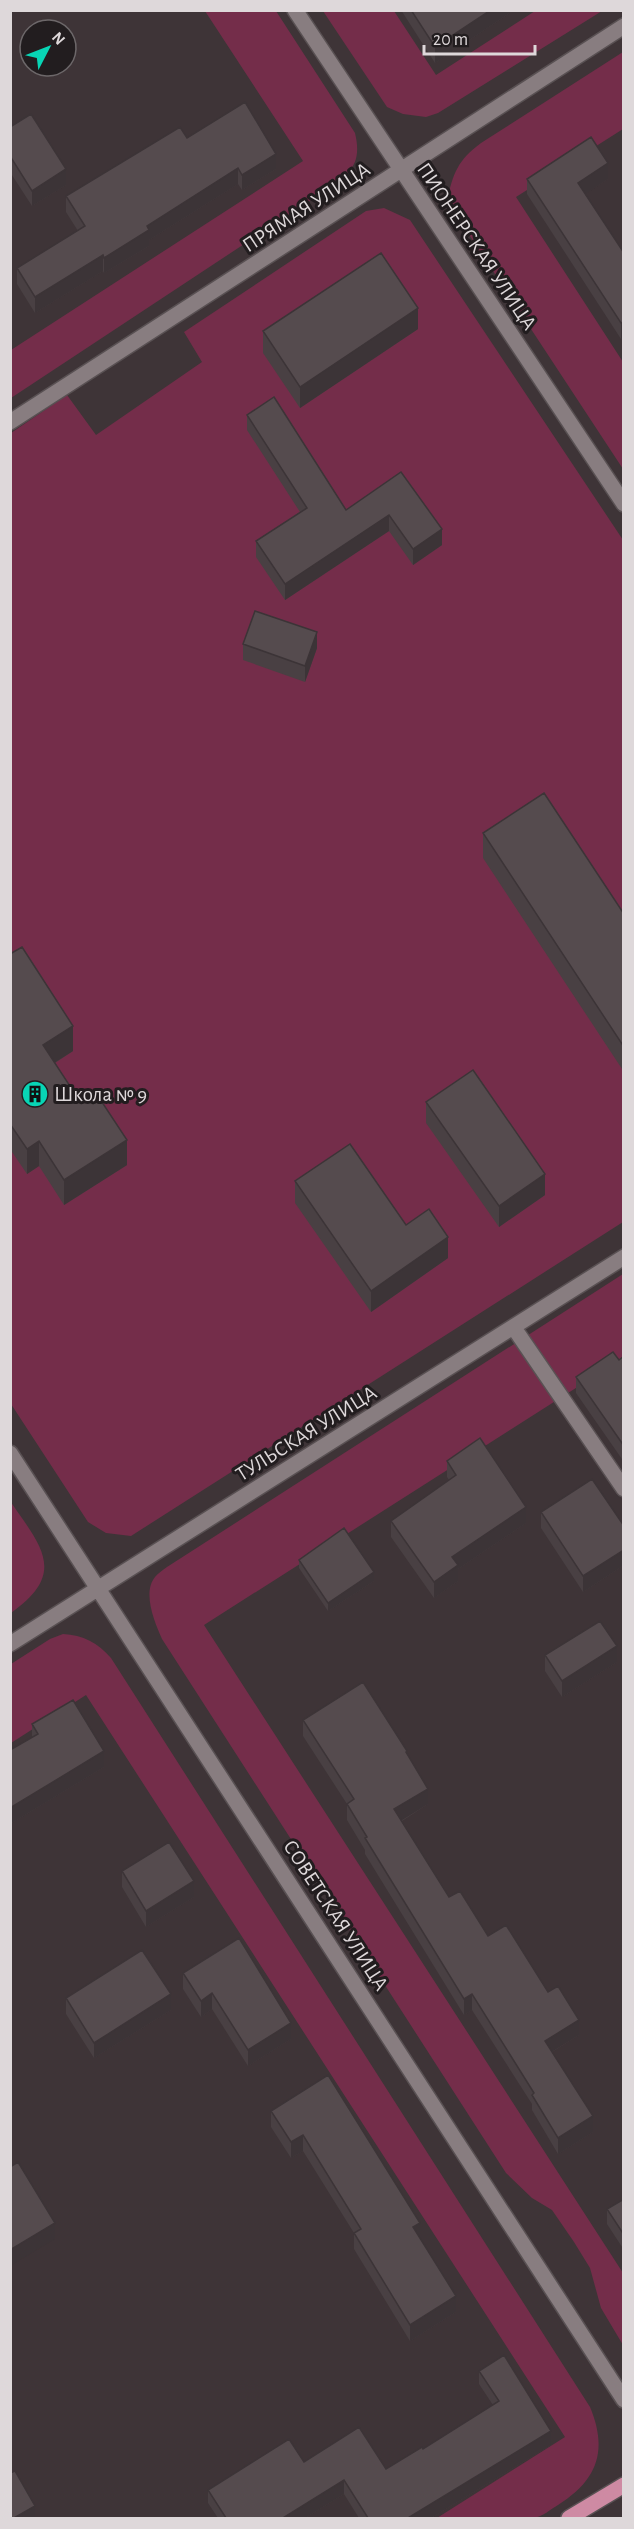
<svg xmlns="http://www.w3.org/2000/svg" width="634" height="2529" viewBox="0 0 634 2529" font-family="'Alegreya Sans',sans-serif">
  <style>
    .green { fill: #742d4a }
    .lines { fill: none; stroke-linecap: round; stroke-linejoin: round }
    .minor-casing { stroke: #595153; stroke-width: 18 }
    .major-casing { stroke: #595153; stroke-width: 18 }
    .minor { stroke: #887d80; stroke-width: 15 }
    .major { stroke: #ce8aa3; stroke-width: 15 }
    .wall { fill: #494043 }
    .shaded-wall { fill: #3c3437 }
    .building { fill: #554b4e; stroke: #3c3437; stroke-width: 1.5 }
    .labels { text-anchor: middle; stroke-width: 6; stroke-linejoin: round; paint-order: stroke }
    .street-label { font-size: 21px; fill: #ded8da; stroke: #221d1f }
    .poi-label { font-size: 21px; fill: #ded8da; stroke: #221d1f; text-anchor: start }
  </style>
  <rect width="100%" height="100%" fill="#3e3437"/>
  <path class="green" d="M205,11H276L355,133C363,166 348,175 323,192L11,398V350L303,161Z
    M323,11H394L436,75L535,11H602L438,113L426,117L403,114L387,107Z
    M623,52V129L516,197L623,362V469L447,201C453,173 458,160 481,143Z
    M384,208L410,220L623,540V1222L131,1536L106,1533L88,1522L11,1404V433L67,395L96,435L202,362L184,332L366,211Z
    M623,1274V1358L204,1625L623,2273V2345L601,2308L590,2268L574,2242L552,2210L532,2198L506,2173L162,1639C155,1623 142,1593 155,1577C158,1573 163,1570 167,1567Z
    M10,1501C41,1546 68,1573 11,1613Z
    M63,1634C83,1635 98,1643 111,1658L590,2407C608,2450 598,2480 558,2505C551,2509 542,2517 534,2518C504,2522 468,2518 437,2518L565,2437L86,1695L11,1743V1664L50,1639Z"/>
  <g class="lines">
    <defs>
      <path id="minor" d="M295,10L624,504
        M10,422L624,26
        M514,1328L624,1489
        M10,1453L624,2400
        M10,1644L624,1257"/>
      <path id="major" d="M569,2518L624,2485"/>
    </defs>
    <use href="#minor" class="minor-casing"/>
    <use href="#major" class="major-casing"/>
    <use href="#minor" class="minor"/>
    <use href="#major" class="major"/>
  </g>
  <path class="wall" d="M401,10H514L435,63Z
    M10,127L66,185L32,206L10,172Z
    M187,138L276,169L242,190L238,184L149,240V246L104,273L103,271L35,313L17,284V268L78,231L66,212V196Z
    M527,179H608L585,194L624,253V337L621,339L527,194Z
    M418,329L300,408L263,353V331Z
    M247,415L346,510L401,472L442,545L413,565L389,531L285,600L256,557V541L300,512L247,430Z
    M243,644L317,648L305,682L243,660Z
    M483,833L624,914V1072L483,858Z
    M10,954L73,1051L55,1063L81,1103L127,1165L64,1205L39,1166L27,1174L10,1149Z
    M426,1102L545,1195L499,1227L426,1123Z
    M295,1181L406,1225L448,1258L371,1312L295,1203Z
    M624,1356V1462L576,1393V1377L619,1360Z
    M447,1461L526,1523L458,1569V1581L434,1598L391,1537V1521L449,1480L447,1477Z
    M541,1512L624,1526V1565L583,1592L541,1528Z
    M299,1560L374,1581L328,1611L299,1568Z
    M545,1655L617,1662L562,1697L545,1671Z
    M303,1720L407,1755L428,1804L402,1821L449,1897L488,1936L548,1992L579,2035L552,2052L593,2132L558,2154L532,2110V2104L472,2010L464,2015L365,1854V1850L347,1820V1804L303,1736Z
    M32,1724L104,1767L10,1824V1750L32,1738Z
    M122,1871L194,1897L146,1927L122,1887Z
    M183,1973L291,2039L248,2066L212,2009L201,2017L183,1989Z
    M66,1998L171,2010L94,2058L66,2014Z
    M328,2075L420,2238L456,2312L410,2341L354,2249V2233L303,2151L291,2158L271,2127V2111Z
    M624,2199V2250L607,2224V2209Z
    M479,2371L551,2445L431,2518H359L344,2494L305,2518H218L208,2503V2490L304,2462L386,2469L423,2449L493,2405L479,2384Z"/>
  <path class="shaded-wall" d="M491,10H514L435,63V47Z
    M276,154V169L242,190V175Z
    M608,163V179L578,199V183Z
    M238,168V184L149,240V246L104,273V258L147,226Z
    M66,169V185L32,206V191Z
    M103,255V271L35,313V297Z
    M418,308V329L300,408V387Z
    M624,321V337L621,339V323Z
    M389,515V531L285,600V584Z
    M442,529V545L413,565V549Z
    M317,632V648L305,682V666Z
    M73,1026V1051L43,1070V1045Z
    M127,1140V1165L64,1205V1180Z
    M39,1141V1166L27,1174V1149Z
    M545,1174V1195L499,1227V1206Z
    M448,1237V1258L371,1312V1291Z
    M526,1507V1523L458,1569V1581L434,1598V1582L452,1557Z
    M624,1550V1565L583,1592V1576Z
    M374,1572V1581L328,1611V1603Z
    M617,1646V1662L562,1697V1681Z
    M104,1751V1767L10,1824V1808Z
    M428,1789V1804L394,1825V1809Z
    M194,1881V1897L146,1927V1911Z
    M212,1993V2009L201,2017V2001Z
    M171,1994V2010L94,2058V2043Z
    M472,1994V2010L464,2015V1999Z
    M579,2020V2035L545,2056V2041Z
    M291,2023V2039L248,2066V2050Z
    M593,2116V2132L558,2154V2138Z
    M303,2135V2151L291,2158V2142Z
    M55,2223V2239L10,2266V2250Z
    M420,2223V2238L413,2227Z
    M456,2296V2312L410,2341V2325Z
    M551,2431V2445L431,2518H408Z
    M344,2480V2494L305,2518H283Z
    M35,2506V2518H14Z"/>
  <path class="building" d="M411,10H491L435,47Z
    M245,102L276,154L242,175L238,168L147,226L149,230L104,258L103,255L35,297L17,268L85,226L66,196L180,127L187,138Z
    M31,114L66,169L32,191L10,156V127Z
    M591,137L608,163L578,183L624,253V321L621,323L527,179Z
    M381,253L418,308L300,387L263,331Z
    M274,397L346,510L401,472L442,529L413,549L389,515L285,584L256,541L307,508L247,415Z
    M255,611L317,632L305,666L243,644Z
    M544,793L624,914V1047L483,833Z
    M22,947L73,1026L43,1045L81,1103L96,1093L127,1140L64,1180L39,1141L27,1149L10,1124V954Z
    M473,1070L545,1174L499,1206L426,1102Z
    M350,1144L406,1225L429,1209L448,1237L371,1291L295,1181Z
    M613,1352L619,1360L624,1356V1446L576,1377Z
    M480,1438L526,1507L452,1557L458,1565L434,1582L391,1521L456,1475L447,1461Z
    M592,1479L624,1526V1550L583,1576L541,1512Z
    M344,1528L374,1572L328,1603L299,1560Z
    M600,1621L617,1646L562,1681L545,1655Z
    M363,1682L407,1751L406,1752L428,1789L394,1809L449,1897L460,1891L488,1936L506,1925L548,1992L558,1986L579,2020L545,2041L593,2116L558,2138L532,2095L534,2093L472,1994L464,1999L365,1838L367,1837L347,1804L354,1799L303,1720Z
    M73,1700L104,1751L10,1808V1750L38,1734L32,1724Z
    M169,1842L194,1881L146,1911L122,1871Z
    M239,1938L291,2023L248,2050L212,1993L201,2001L183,1973Z
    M142,1950L171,1994L94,2043L66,1998Z
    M328,2075L420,2223L413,2227L456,2296L410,2325L354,2233L361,2229L303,2135L291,2142L271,2111Z
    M18,2162L55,2223L10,2250V2167Z
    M624,2199V2235L607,2209Z
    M504,2355L551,2431L408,2518H368L344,2480L283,2518H226L208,2490L289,2439L304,2462L359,2427L386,2469L422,2447L423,2449L499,2401L479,2371Z
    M15,2471L35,2506L14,2518H10V2473Z"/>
  <defs>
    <symbol id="building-disc" viewBox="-11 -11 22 22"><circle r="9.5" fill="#08d5b5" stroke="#221d1f"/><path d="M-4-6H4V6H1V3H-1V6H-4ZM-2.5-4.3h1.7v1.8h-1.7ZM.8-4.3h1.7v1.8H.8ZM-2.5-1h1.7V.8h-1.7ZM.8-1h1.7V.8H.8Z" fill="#111"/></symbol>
  </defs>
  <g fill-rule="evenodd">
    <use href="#building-disc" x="20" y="1079" width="30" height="30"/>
  </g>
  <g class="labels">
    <g class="street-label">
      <text transform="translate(306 207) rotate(-33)" y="7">ПРЯМАЯ УЛИЦА</text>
      <text transform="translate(477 246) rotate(56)" y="7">ПИОНЕРСКАЯ УЛИЦА</text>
      <text transform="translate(306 1433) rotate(-32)" y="7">ТУЛЬСКАЯ УЛИЦА</text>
      <text transform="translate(336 1915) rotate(57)" y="7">СОВЕТСКАЯ УЛИЦА</text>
    </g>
    <g class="poi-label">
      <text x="54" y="1101">Школа № 9</text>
    </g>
  </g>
  <rect width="634" height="2529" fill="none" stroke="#ded8da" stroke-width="24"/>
  <g transform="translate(48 48) rotate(48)"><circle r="28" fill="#221d1f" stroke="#6d686a" stroke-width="1.5"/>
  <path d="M0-4.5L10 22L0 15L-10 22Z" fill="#08d5b5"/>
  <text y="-9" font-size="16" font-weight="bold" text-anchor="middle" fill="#ded8da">N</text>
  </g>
  <path d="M424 45v9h111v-9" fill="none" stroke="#ded8da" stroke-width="3"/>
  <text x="433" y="45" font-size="18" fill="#ded8da" stroke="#221d1f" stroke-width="4.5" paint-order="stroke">20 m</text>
</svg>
